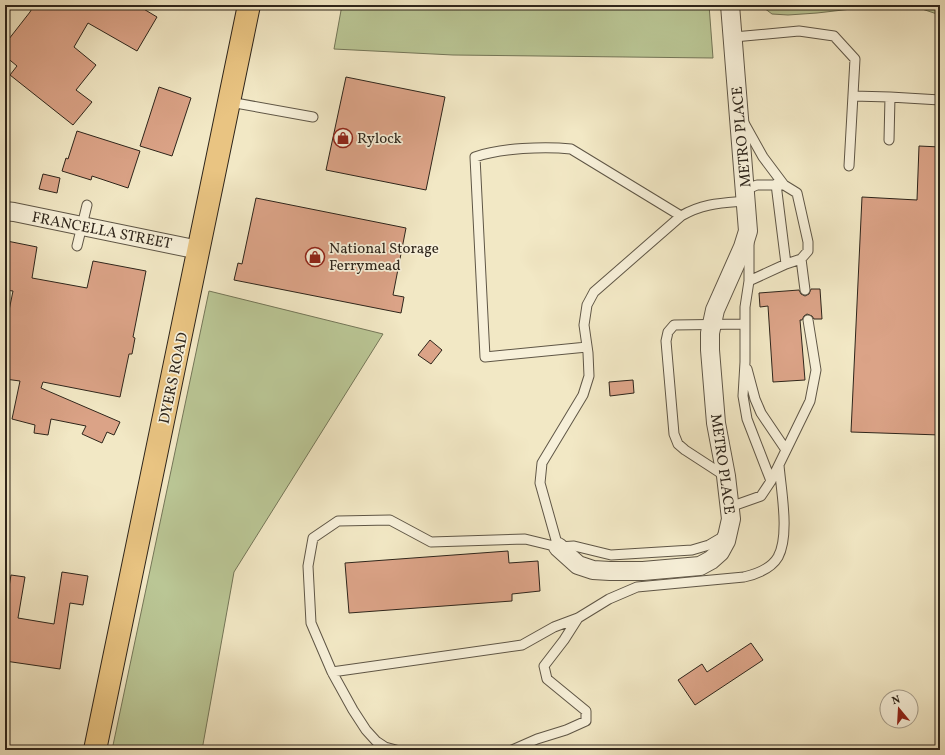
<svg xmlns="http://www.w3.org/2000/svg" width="945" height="755" viewBox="0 0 945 755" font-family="Vollkorn,serif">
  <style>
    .green { fill: #bac695; stroke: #747658 }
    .building { fill: #dba387; stroke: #2e251b }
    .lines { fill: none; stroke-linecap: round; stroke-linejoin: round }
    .lane-casing { stroke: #5f5646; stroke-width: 11 }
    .street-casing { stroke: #5f5646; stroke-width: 20 }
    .highway-casing { stroke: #2e251b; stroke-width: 24 }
    .lane { stroke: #f7f0d9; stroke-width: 9 }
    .street { stroke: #f7f0d9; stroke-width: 18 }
    .highway { stroke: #e9c482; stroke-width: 22 }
    .labels { text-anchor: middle; stroke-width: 3.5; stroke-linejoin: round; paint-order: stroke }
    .street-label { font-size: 15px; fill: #2e251b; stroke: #f7f0d9 }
    .poi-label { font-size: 15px; fill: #2e251b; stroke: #f7f0d9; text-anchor: start }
  </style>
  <rect width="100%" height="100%" fill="#f2e8c5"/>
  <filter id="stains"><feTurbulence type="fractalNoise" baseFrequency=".005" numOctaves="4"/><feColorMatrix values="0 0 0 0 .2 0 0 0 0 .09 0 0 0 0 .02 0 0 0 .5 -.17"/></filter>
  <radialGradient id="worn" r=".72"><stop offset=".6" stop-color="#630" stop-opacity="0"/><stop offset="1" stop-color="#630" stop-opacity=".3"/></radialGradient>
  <path class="green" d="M342,5H457L527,7V5H709L713,58L453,55L334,49Z
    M760,5H886L817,13L788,15L772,14Z
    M910,5H940V15Z
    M209,291L383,334L234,572L202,750H112Z"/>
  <path class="building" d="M34,5H137L157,17L137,51L88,23L74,47L96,65L76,90L92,102L73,125L10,75L17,66L5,56V44L30,12Z
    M346,77L445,97L426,190L326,170Z
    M159,87L191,98L172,156L140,146Z
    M77,131L140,151L128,188L92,176L91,180L62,171L66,158L68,159Z
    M919,146L940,147V435L851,432L862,197L917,200Z
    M43,174L60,178L57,193L39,189Z
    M256,198L406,228L393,295L404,297L401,313L234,280L238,263L242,264Z
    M7,241L37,247L32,278L87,288L93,261L146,271L133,337L135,338L132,354H129L120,397L43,382L41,388L120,422L114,435L107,432L102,443L82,434L86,426L51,419L48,435L34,433L35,425L12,419L20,381L5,379V330L13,291L5,290V252Z
    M811,289H820L822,319H814L812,316L807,314L804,316L802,320H800L805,380L773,382L768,306L760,307L759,293L799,290L801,294L805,296L809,294Z
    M430,340L442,350L431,364L418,355Z
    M633,380L634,393L610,396L609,382Z
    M508,551L509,563L538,561L540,591L512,594V601L349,613L345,563Z
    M62,572L88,576L83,605L70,603L60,669L5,661V611L11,575L25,577L18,618L54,624Z
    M751,643L763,660L695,705L678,680L702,664L707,672Z"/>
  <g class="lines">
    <defs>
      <path id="lane" d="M734,37L799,31L834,36L855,59L849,166
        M853,96L890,97
        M230,102L313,117
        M744,123L763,157L784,185L797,193L808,242V251L801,259L786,264L749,281
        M889,140L890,97L940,100
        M776,184L786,264
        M745,190L757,185H781
        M749,244V281L745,307V362L743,396L747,419L771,481
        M77,246L87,205
        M801,259L805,290
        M587,347L485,357L475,157C500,148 545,146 571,149L681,216
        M747,369L755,399L761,413L786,450
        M725,476L685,450L678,444L674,434L666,341L668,332L674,325L744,324
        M730,507L761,496L771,481L810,401L816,370L808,320
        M558,547L540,483L542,463L583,395L589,376L588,353L584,325L587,305L594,292L681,216C703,203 722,203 746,201
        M332,672L522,645L554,627L578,618L609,599L637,587L744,577C757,574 771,569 778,557C790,535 781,490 779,465
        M396,750L385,747L376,741L366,730L353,710L332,672L311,623L308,566L313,538L338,521L390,520L431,542L525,539L558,547L574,546L611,555L692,550L709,545L721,538L724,533
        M512,750L537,739L566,730L586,721V711L547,679L544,666L564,640L578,618"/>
      <path id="street" d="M5,211L14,212L199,250
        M558,547L578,565L593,570L610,571H643L700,566L711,560L720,552L726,541L731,519L726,476L716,423L710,350V333L715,310L743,247L748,231L730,5"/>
      <path id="highway" d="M95,750L249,5"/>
    </defs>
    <use href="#lane" class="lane-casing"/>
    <use href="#street" class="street-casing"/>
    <use href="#highway" class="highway-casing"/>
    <use href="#lane" class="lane"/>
    <use href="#street" class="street"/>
    <use href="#highway" class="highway"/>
  </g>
  <defs>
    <symbol id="shop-ring" viewBox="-11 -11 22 22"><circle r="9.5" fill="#f7f0d9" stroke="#8f2418" stroke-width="1.5"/><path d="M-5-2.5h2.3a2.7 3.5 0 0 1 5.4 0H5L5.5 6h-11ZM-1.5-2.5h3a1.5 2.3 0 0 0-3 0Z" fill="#8f2418"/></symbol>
  </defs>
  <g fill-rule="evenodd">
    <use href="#shop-ring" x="332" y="127" width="22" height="22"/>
    <use href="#shop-ring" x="304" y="246" width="22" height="22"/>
  </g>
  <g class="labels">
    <g class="street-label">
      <text transform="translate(741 137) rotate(-95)" y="5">METRO PLACE</text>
      <text transform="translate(102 230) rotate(11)" y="5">FRANCELLA STREET</text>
      <text transform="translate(173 378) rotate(-78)" y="5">DYERS ROAD</text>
      <text transform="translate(723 464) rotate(82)" y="5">METRO PLACE</text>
    </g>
    <g class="poi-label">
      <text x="357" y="143">Rylock</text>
      <text x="329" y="253">National Storage<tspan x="329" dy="17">Ferrymead</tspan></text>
    </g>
  </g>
  <rect width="945" height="755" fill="none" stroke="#f2e8c5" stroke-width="20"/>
  <rect x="6" y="6" width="933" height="743" fill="none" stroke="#2e251b" stroke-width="2"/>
  <rect x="10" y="10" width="925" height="735" fill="none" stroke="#2e251b"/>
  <g transform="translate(899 709) rotate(342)"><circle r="19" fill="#f7f0d9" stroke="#a79f8d"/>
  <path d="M0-3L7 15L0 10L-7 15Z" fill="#8f2418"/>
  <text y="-6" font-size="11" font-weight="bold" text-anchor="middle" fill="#2e251b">N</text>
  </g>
  <rect width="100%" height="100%" filter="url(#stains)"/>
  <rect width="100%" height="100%" fill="url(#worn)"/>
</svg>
